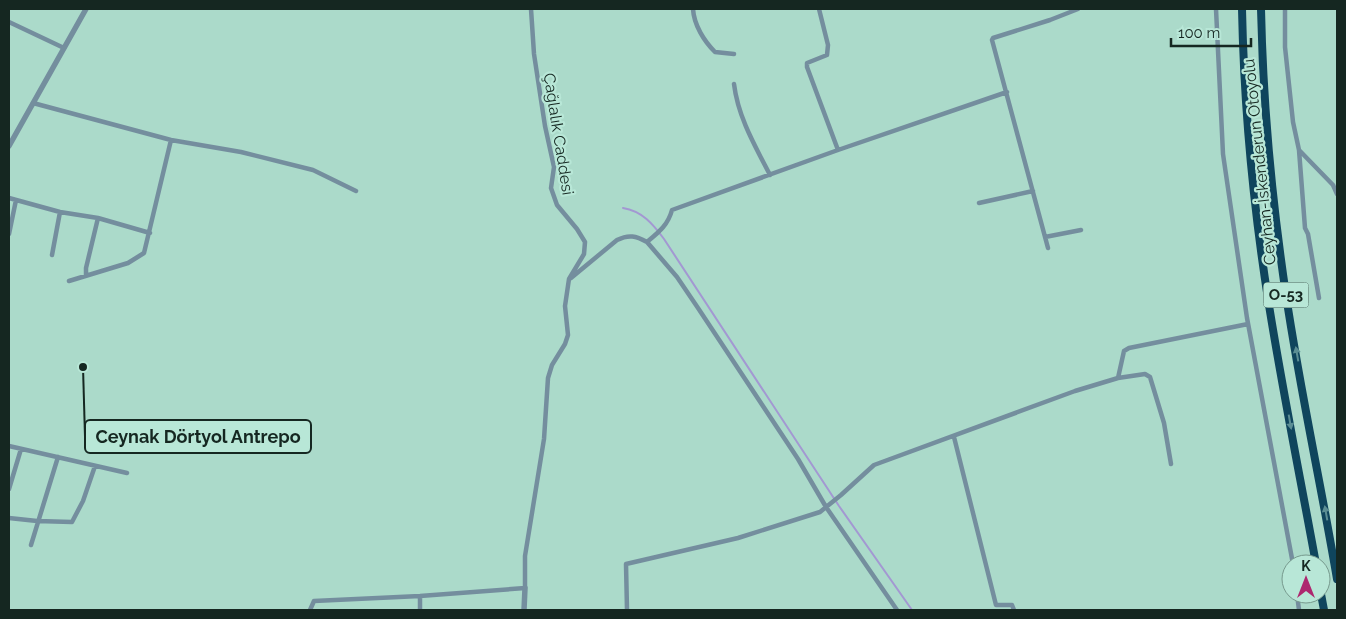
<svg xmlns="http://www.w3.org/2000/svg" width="1346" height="619" viewBox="0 0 1346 619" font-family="Raleway,sans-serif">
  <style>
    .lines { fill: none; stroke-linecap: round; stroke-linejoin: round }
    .stream { stroke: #a398d2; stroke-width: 2 }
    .minor { stroke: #748e9e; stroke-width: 4.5 }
    .tertiary { stroke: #748e9e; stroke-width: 5.5 }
    .motorway { stroke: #0f455d; stroke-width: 8 }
    .oneway { fill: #5b8e94 }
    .labels { text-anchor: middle; stroke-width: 4.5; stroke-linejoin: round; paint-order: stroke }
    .shield { fill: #b8e7d7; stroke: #466158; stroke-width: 1 }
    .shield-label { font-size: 15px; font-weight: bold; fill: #152721 }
    .street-label { font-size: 16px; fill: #152721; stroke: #b8e7d7 }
    .leader { fill: none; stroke: #152721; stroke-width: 2 }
    .callout-dot { fill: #152721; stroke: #b8e7d7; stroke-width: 2 }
    .callout { fill: #b8e7d7; stroke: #152721; stroke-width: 2 }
    .callout-label { font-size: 18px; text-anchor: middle; font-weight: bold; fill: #152721 }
  </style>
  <rect width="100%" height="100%" fill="#abdaca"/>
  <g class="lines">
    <path class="stream" d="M623,208C642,211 653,224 664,239L839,506L912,610"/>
    <path class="minor" d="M693,9C694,25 704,41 715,52L734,54
      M819,9L828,45L827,55L807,63V67L838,150
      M1216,9L1223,154L1247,318L1293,564
      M1285,9V47L1293,122L1299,150L1333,185L1337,194
      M9,22L64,48
      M734,84C738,117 755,146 770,175
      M33,103L171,140L241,152L313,170L356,191
      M1299,150L1305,228L1308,234L1319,298
      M9,198L60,212L98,218L150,233
      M979,203L1033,191
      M9,234L16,200
      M1045,237L1081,230
      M647,242L677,277L698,308L798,459L826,507L897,610
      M1048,248L992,40L993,38L1050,20L1078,9
      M52,255L60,212
      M86,275V268L98,218
      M571,278L617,240C629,234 636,236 647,242C659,232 668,225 672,210L838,150L1007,92
      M69,281L128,263L144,253L171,140
      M1118,378L1124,351L1129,348L1248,324
      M954,437L996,605H1012L1014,610
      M9,446L127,473
      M9,489L21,449
      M9,518L37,521L72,522L83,501L95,466
      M31,545L58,457
      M1297,594L1299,610
      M420,596V610
      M310,610L314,601L420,596L525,588V556L544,439L548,378L552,365L565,344L568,335L565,306L569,279L584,254L585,242L577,229L557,205L551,188L554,167L545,126L534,54L531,9
      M627,610L626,564L738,538L820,512L841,495L874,465L1075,391L1118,378L1145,374L1150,377L1164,423L1171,464"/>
    <path class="tertiary" d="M9,146L86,9
      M524,610L525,588"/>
    <path class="motorway" d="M1242,9C1244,106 1253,203 1268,299C1282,388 1300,476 1316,564
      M1261,9C1263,105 1272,201 1286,295C1300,390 1321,484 1337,579
      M1321,594L1324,610"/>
  </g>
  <defs><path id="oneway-solid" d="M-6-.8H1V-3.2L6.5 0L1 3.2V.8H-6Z" transform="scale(1.25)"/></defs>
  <g class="oneway">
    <use href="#oneway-solid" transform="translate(1297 354) rotate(-100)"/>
    <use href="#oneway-solid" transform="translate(1290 422) rotate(80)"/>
    <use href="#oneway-solid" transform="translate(1326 513) rotate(-100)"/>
  </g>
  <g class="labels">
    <rect class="shield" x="1263.5" y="282.5" width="45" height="25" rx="4"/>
    <g class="shield-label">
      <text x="1286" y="300">O-53</text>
    </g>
    <g class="street-label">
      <text transform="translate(559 134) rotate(81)" y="6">Çağlalık Caddesi</text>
      <text transform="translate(1259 162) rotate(-96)" y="6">Ceyhan-İskenderun Otoyolu</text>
    </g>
  </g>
  <path class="leader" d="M83 367L85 437"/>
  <circle class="callout-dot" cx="83" cy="367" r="5"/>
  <rect class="callout" x="85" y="420" width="226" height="33" rx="5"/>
  <g class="callout-label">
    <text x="198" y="443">Ceynak Dörtyol Antrepo</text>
  </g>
  <rect width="1346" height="619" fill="none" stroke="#152721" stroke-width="20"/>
  <g transform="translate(1306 579)"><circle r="24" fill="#b8e7d7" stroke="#779a8e"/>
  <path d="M0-4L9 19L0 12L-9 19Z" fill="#ad286f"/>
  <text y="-8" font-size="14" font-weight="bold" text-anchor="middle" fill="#152721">K</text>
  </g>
  <path d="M1171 38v8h80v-8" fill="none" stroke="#152721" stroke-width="2.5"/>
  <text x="1178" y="38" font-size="15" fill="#152721" stroke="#b8e7d7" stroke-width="4" paint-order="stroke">100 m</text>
</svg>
